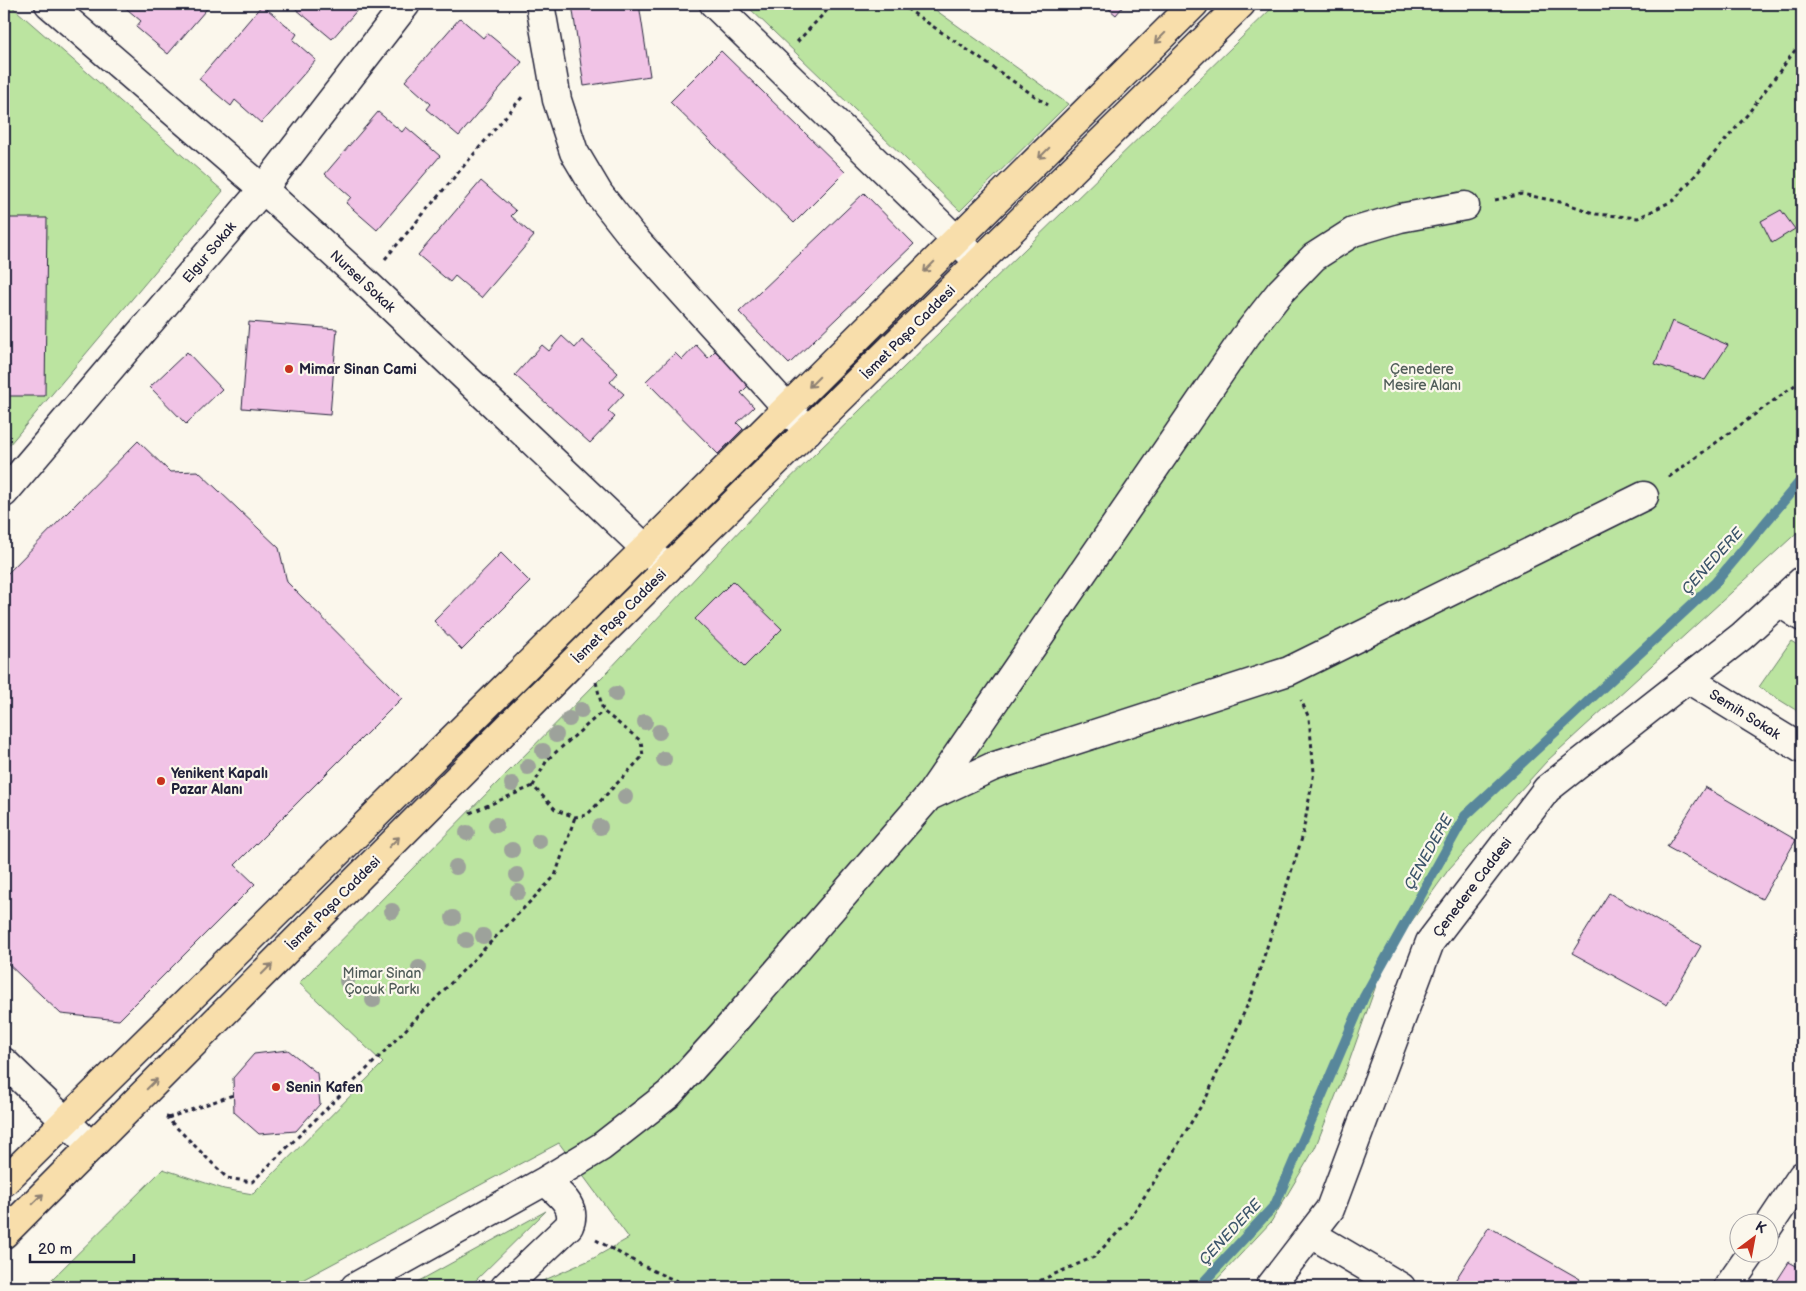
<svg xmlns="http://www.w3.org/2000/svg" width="1806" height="1291" viewBox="0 0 1806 1291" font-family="'Balsamiq Sans',sans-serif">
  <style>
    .green { fill: #bbe4a0; stroke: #6e836e }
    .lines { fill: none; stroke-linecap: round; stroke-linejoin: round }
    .stream { stroke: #59879b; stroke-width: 10 }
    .building { fill: #f1c3e6; stroke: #22223b }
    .minor-casing { stroke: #22223b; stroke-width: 31 }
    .major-casing { stroke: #22223b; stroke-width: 31 }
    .path { stroke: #22223b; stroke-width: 3; stroke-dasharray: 4 4; stroke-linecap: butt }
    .minor { stroke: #fbf7ec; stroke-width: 28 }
    .major { stroke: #f8deab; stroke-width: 28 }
    .tree { fill: #9da29b }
    .oneway { stroke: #8d8073 }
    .poi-dot { fill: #c8321e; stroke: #fbf7ec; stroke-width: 2 }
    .labels { text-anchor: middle; stroke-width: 4.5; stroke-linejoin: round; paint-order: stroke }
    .street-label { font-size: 14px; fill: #22223b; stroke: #fbf7ec }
    .poi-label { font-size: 14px; font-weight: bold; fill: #22223b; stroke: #fbf7ec; text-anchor: start }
    .park-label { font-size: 14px; fill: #505c59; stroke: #fbf7ec }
    .water-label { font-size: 15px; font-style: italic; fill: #3d556b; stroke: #fbf7ec }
  </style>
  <rect width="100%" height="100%" fill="#fbf7ec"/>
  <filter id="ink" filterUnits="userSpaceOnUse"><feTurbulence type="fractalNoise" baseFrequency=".02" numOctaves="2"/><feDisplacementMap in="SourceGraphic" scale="10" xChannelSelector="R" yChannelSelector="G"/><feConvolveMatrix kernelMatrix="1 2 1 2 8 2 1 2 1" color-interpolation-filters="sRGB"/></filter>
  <g filter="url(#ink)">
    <path class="green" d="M4,4H9L223,191L4,451Z
      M745,4H927L1068,104L960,211Z
      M1276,4H1802V528L1547,761L1449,869L1386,957L1349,1062L1315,1148L1271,1222L1210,1287H529L592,1259L629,1238L559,1143L289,1287H44L163,1169L224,1189L253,1194L383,1063L299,983L607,672L775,493Z
      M1791,641L1802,648V714L1759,687Z
      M546,1211L469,1287H408Z"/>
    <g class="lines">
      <path class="stream" d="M1199,1287L1275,1205L1364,997L1465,816L1715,583L1802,479"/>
    </g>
    <path class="building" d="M121,4H211L168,54L136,27L141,21Z
      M290,4H354L359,8L332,39Z
      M572,4H639L650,76L584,86Z
      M1103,4H1125L1116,15Z
      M262,5L297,34L293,40L316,60L261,123L235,100L231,106L199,79Z
      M460,18L483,38L487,33L522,62L459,136L427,109L431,104L405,81Z
      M721,51L845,172L794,223L670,102Z
      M378,112L402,132L406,127L440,156L377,230L346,203L351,197L325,174Z
      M481,181L516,211L511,216L534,236L481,298L455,276L450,282L418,255Z
      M864,193L914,244L789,364L739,312Z
      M1781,210L1795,229L1772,243L1761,221Z
      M4,218H47L45,396H4Z
      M1672,321L1728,345L1705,380L1655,364Z
      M249,322L337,329L330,415L242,408Z
      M562,336L575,348L582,340L618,373L610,382L624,394L608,411L615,417L590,443L515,375L542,345L549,351Z
      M696,345L708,358L715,351L749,385L741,393L754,407L737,423L743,429L718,454L646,381L675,353L682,360Z
      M187,352L222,389L186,424L150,387Z
      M138,441L170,472L198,471L279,548L287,582L402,698L235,865L255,884L119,1020L61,1014L4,960V577Z
      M501,553L530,582L462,650L434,621Z
      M733,581L782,629L744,667L695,619Z
      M1705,787L1796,840L1762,899L1667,847Z
      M1609,893L1701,946L1667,1005L1572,953Z
      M288,1050L317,1073L320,1104L296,1131L259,1134L234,1112L233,1078L254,1054Z
      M1489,1227L1580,1279L1576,1287H1451Z
      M1789,1262L1802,1269V1287H1773Z"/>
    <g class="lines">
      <defs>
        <path id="minor" d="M49,4L263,189L365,282L667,569
          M540,4L557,100L574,152L599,194L632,236L808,431
          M714,4L979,262
          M4,493L263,189L406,4
          M1779,602L1802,617
          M1688,679L1802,749
          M932,795L992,767L1289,671L1644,496
          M4,1062L91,1146
          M1768,1227L1802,1176
          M1311,1234L1401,1287
          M355,1287L545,1181L601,1147L669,1094L724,1033L930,795L1244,338L1281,291L1314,257L1353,232L1400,218L1465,206
          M505,1287L569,1226C578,1206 558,1193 545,1181
          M1270,1287L1330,1209L1430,942L1547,789L1742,636L1802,581
          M1728,1287L1751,1254"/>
        <path id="major" d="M4,1182L646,548L1194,4
          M4,1234L584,651L1241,4"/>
      </defs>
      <use href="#minor" class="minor-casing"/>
      <use href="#major" class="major-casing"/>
      <path class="path" d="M900,4L1048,105
        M797,42L833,4
        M1495,200L1522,194L1565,203L1596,214L1638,218L1674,200L1747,115L1802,41
        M385,259L523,96
        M1669,477L1802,380
        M596,682L603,711L641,741L643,756L587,815L575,817L556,810L533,786L547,760L603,711
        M470,813L533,786
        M168,1116L167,1118L227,1178L252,1182L378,1058L555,876L575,817
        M168,1118L233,1095
        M596,1240C627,1257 663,1279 697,1287
        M1025,1287L1094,1257L1126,1224L1168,1161L1207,1096L1251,997L1302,838L1314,772L1309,718L1301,700"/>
      <use href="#minor" class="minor"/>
      <use href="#major" class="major"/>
    </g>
    <g class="tree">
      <circle cx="616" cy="694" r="8"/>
      <circle cx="581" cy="710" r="8"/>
      <circle cx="569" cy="719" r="8"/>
      <circle cx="645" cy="722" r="8"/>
      <circle cx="659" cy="732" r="8"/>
      <circle cx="556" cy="735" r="8"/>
      <circle cx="543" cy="751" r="8"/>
      <circle cx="664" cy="759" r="8"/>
      <circle cx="528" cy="767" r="8"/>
      <circle cx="512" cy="784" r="8"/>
      <circle cx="625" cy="797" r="8"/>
      <circle cx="496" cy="825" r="8"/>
      <circle cx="600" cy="827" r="8"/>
      <circle cx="467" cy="833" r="8"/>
      <circle cx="539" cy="841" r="8"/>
      <circle cx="512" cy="850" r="8"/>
      <circle cx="456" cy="867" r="8"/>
      <circle cx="517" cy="875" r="8"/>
      <circle cx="518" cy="892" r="8"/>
      <circle cx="392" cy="911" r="8"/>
      <circle cx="453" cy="918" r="8"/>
      <circle cx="483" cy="936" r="8"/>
      <circle cx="466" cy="940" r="8"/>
      <circle cx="419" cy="968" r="8"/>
      <circle cx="347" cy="981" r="8"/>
      <circle cx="373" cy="1000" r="8"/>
    </g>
    <defs><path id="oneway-shaft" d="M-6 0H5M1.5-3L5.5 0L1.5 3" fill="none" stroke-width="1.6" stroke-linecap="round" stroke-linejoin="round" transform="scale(1.25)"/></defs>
    <g class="oneway">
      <use href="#oneway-shaft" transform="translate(1160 38) rotate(135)"/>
      <use href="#oneway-shaft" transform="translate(1044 153) rotate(135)"/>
      <use href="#oneway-shaft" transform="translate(929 267) rotate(135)"/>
      <use href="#oneway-shaft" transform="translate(814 382) rotate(135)"/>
      <use href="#oneway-shaft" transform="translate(394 842) rotate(-45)"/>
      <use href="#oneway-shaft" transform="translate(267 969) rotate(-45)"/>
      <use href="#oneway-shaft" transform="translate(152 1084) rotate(-45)"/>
      <use href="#oneway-shaft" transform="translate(38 1199) rotate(-45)"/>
    </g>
  </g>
  <g class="poi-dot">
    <circle cx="289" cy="369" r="5"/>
    <circle cx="161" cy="781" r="5"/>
    <circle cx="276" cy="1087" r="5"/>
  </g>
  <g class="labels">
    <g class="street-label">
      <text transform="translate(209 252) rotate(-50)" y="5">Elgur Sokak</text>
      <text transform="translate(363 281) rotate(43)" y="5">Nursel Sokak</text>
      <text transform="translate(908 332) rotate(-45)" y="5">İsmet Paşa Caddesi</text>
      <text transform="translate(619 616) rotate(-45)" y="5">İsmet Paşa Caddesi</text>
      <text transform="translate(1745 714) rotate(32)" y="5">Semih Sokak</text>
      <text transform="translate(1472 887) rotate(-53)" y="5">Çenedere Caddesi</text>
      <text transform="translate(333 903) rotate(-45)" y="5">İsmet Paşa Caddesi</text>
    </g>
    <g class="poi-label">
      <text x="299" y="374">Mimar Sinan Cami</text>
      <text x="171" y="778">Yenikent Kapalı<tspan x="171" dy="16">Pazar Alanı</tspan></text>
      <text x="286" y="1092">Senin Kafen</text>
    </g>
    <g class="park-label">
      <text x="1422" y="374">Çenedere<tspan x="1422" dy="16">Mesire Alanı</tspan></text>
      <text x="382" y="978">Mimar Sinan<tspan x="382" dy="16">Çocuk Parkı</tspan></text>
    </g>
    <g class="water-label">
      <text transform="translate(1712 561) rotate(-48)" y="5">ÇENEDERE</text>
      <text transform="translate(1428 852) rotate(-61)" y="5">ÇENEDERE</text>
      <text transform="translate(1230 1232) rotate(-47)" y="5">ÇENEDERE</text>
    </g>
  </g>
  <rect width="1806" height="1291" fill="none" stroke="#fbf7ec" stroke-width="20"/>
  <rect x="10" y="10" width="1786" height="1271" fill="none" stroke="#22223b" stroke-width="2" filter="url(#ink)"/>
  <g transform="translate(1754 1238) rotate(32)"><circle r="24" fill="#fbf7ec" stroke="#a4a2a5"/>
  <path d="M0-4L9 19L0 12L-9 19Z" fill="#c8321e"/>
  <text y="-8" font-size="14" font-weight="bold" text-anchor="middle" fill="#22223b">K</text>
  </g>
  <path d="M30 1254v8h104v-8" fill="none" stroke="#22223b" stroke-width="2.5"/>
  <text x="38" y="1254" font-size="15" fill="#22223b" stroke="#fbf7ec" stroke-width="4" paint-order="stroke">20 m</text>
</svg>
